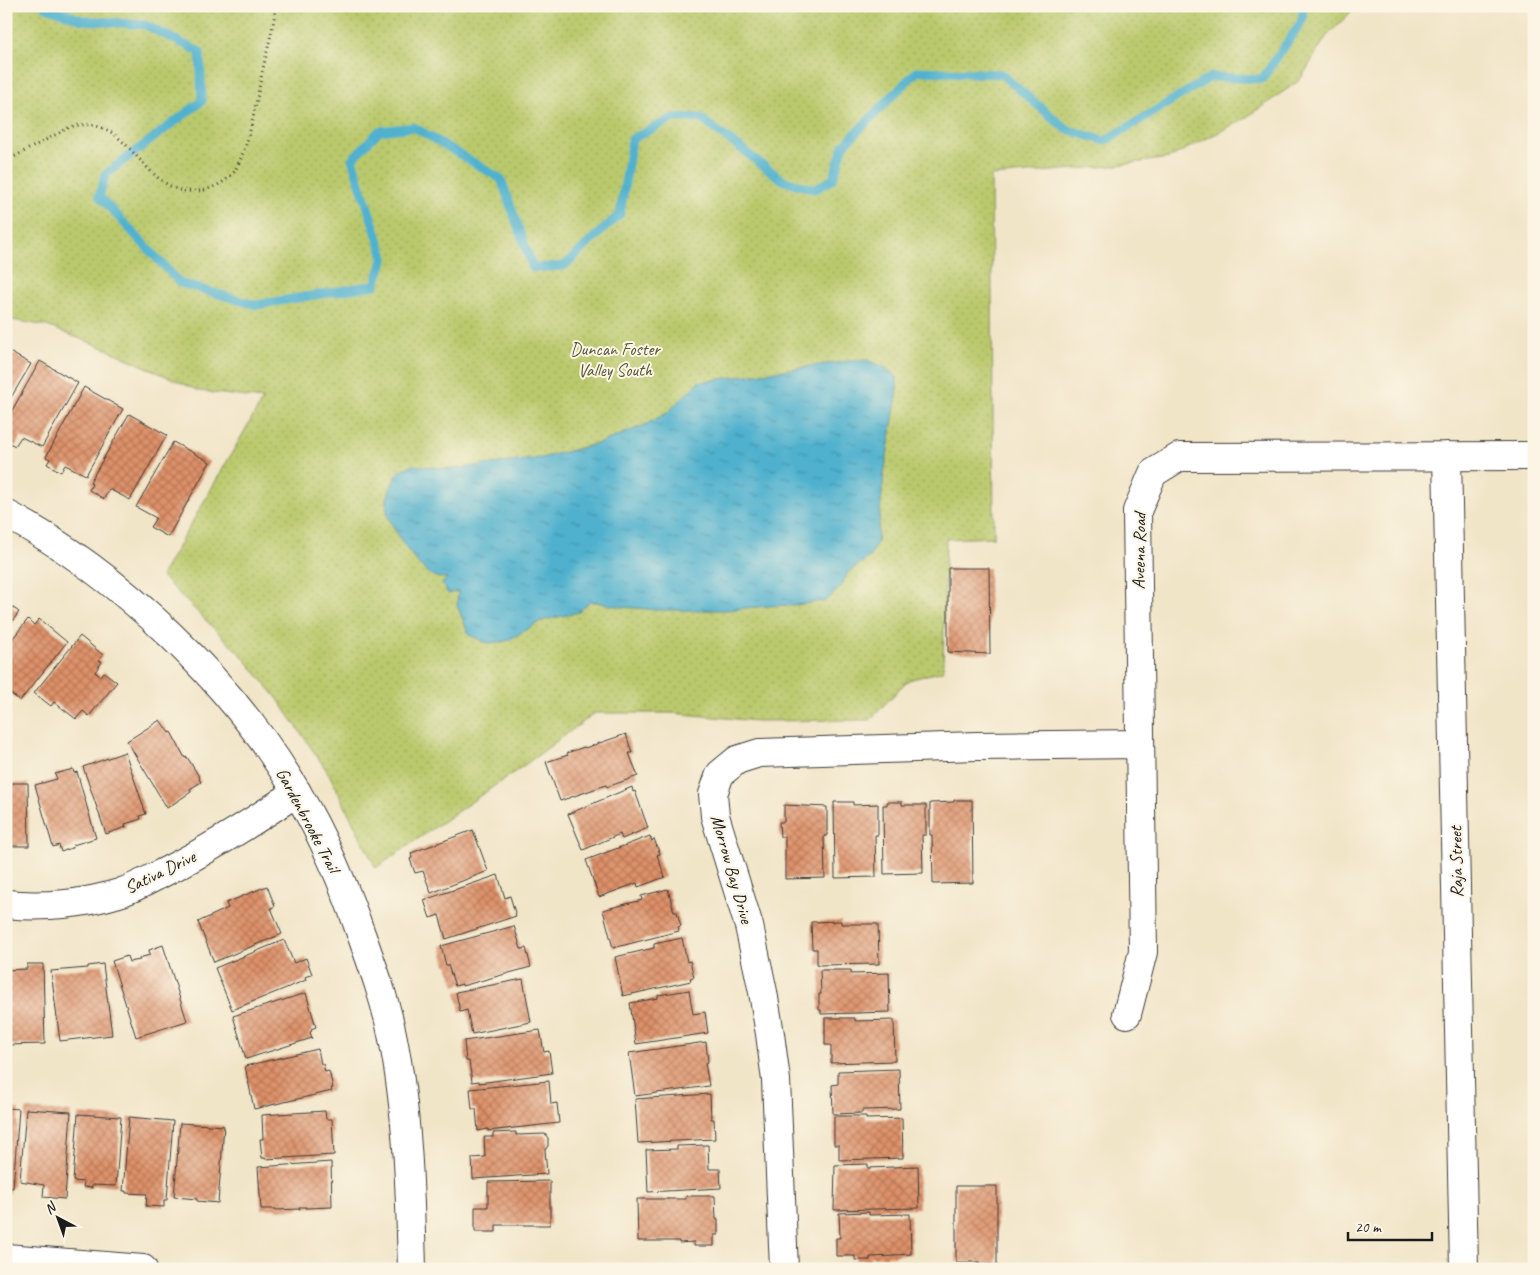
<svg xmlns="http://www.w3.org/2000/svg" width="1540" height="1275" viewBox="0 0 1540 1275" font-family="Caveat,sans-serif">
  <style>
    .park { fill: url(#park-dots); stroke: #6b7244 }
    .water { fill: url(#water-ripples); stroke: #366675 }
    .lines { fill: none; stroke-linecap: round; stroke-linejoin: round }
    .stream { stroke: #4fb1ce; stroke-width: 9 }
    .building { fill: url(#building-cross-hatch) }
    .minor-casing { stroke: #3c3a36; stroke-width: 30 }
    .tertiary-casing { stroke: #3c3a36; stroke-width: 30 }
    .path { stroke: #3c3a36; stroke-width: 3; stroke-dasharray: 1 4; stroke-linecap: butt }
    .minor { stroke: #fff; stroke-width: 28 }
    .tertiary { stroke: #fff; stroke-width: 28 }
    .labels { text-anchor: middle; stroke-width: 4; stroke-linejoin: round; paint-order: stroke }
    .park-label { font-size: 18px; fill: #535938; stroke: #fcf5e5 }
    .street-label { font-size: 18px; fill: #1c1c1c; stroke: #fcf5e5 }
  </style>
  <defs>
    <pattern id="park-dots" width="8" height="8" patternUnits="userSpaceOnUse" patternTransform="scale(1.25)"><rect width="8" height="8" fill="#bac96c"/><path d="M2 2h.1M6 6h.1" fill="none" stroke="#9fac5d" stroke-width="1.8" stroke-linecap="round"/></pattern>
    <pattern id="water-ripples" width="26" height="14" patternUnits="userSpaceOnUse" patternTransform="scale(1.25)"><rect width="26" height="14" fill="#4fb1ce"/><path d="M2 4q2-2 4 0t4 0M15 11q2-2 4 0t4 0" fill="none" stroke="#418fa6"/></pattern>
    <pattern id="building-cross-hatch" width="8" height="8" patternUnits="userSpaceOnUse" patternTransform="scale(1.25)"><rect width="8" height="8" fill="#de9169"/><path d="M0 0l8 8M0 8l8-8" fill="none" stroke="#b37656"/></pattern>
  </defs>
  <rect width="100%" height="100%" fill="#fcf5e5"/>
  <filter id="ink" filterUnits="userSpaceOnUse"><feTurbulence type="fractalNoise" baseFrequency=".02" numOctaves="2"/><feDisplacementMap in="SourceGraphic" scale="10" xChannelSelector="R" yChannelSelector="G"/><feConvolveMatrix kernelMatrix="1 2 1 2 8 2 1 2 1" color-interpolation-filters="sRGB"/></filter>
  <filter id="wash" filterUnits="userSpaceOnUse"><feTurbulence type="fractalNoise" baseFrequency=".0096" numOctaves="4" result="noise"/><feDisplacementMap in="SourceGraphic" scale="20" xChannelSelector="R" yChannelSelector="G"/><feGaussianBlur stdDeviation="1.12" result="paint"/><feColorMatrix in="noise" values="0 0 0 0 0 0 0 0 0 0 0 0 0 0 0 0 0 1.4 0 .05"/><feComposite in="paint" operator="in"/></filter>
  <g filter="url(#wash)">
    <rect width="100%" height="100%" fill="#f1e5c8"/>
    <path class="park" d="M6,6H1360L1355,8L1326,37L1300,80L1244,119L1169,158L1112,166L991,176L994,537L946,539L943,671L912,679L906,682L870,720L757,721L672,713H595L526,764L376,868L329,774L277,698L243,657L161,576L263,399L199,391L104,348L47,326L6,319Z"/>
    <path class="water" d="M867,360L884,367L897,377V395L884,474L877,542L870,557L848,572L841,587L826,601L795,605L767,606L726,610H657L622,607L590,601L579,612L541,621L507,641L488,643L469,635L457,605L458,591L448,594L442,584L447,578C444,578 439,578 436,577C420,573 391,528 387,512C384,498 393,483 399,471L413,465L451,469L541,458L600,443L645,425L667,413L698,382L848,361Z"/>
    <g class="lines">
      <path class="stream" d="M44,6L82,20L145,25L200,52L202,101L106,174L99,196L180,283L256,305L375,285L384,257L352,159L379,131L414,127L501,179L533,268L564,266L620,214L632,139L673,118H700L784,181L815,189L833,179L844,145L917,71L1001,74L1066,129L1105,141L1211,77L1262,79L1302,21L1303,6"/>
    </g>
    <g id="blocks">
      <path class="building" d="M6,350L31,364L6,406Z
        M40,361L78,383L42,447L21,437L15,446L6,441V421Z
        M84,387L123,409L86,475L65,465L61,472L47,464L50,459L46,457Z
        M129,414L167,435L130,500L109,489L104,499L89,490L92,484L90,482Z
        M173,442L210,462L168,537L150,527L156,518L136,507Z
        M948,568H989L990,654L948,652Z
        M6,601L9,603L8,604L19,612L6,630Z
        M28,619L34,625L39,619L67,642L20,701L6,690V647Z
        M80,636L103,655L99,660L102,662L95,672L100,676L104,672L117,682L89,716L83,711L76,719L54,702L51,706L34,693Z
        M160,720L169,733L171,732L185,758L187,757L200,778L199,779L201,782L190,789L191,792L167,808L127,741Z
        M626,734L632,753H629L638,776L607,787L606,785L560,801L546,762L568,755L567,753L584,747L585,748Z
        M125,752L146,814L140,816L141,819L125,824L126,827L106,834L83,767Z
        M73,769L74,773L77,772L96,838L73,845L74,847L61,852L59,845L53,847L35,785L57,779L55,774Z
        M6,783H28L29,846H6Z
        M632,787L633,792L635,791L648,828L622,839L620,834L583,850L568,814Z
        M954,800H972L973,883L933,884L932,835H930V803L954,802Z
        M834,802H853V805L878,804V835H875L876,877L835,878Z
        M887,802H902V805H926V835H922L923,873L884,874L883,805H887Z
        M784,805L827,807V836H824L825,878L785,879V837H780L779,822H784Z
        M473,830L488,871L431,893L423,871L415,873L410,859L412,858L411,853Z
        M650,836L652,841L654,839L660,854L657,855L665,877L638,887L637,883L599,897L586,860Z
        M498,875L505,898L510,896L516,916L446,939L439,915L430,918L424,900Z
        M267,886L275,906L271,908L282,934L214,962L198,922L228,908L226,903Z
        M668,889L674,912H677L681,926L678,927L679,931L613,948L603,910L642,900L641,896Z
        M841,921V924H878L879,964L817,965V949H812L811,922Z
        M514,926L521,949L526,948L531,967L462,986V984L455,986L448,965H446L441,946Z
        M682,938L687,962L690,961L694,977L690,978L691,981L623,996L615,957L654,948V944Z
        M284,940L294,963L306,958L312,974L305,977L306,980L232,1010L215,968Z
        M163,945L187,1021L136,1037L112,961L127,956L129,962L140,960L139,958L150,955L149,950Z
        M27,964H43L45,1044L6,1045V970L27,969Z
        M103,964L112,1035L60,1041L51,971L88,968V966Z
        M820,970H851V974L889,973L890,1012L821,1014V1010H819V994H821Z
        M523,979L531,1022L472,1034L467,1010L460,1012L456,992Z
        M689,990L693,1014L705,1012L708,1033L636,1044L630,1003L658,998V995Z
        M306,993L316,1027L311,1029L312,1031L310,1032L312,1038L246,1059L233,1016Z
        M825,1018H855V1021L894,1020L895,1061L831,1063V1045H825Z
        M540,1030L544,1052L549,1051L552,1073L479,1083V1081L472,1082L469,1061H466L464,1041Z
        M706,1042L708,1062L705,1063L709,1086L635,1096L629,1053Z
        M318,1049L321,1064H323L325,1072L329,1071L333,1088H331L332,1091L254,1109L245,1066Z
        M899,1069L900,1109L862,1110V1113L833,1114L832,1085L838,1084V1071Z
        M549,1081L551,1104L557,1103L559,1123L488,1131V1129L478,1131L476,1109H472L470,1089Z
        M710,1094L711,1119H714L715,1139L638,1143L635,1099Z
        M6,1108L19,1109L13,1188L10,1187L9,1195H6Z
        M26,1109L71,1112L65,1199L43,1197L44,1185L20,1181Z
        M325,1111L326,1119H332L334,1155L265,1159V1158H262L260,1139H263L262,1115Z
        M78,1114L121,1117L116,1186L92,1185V1188L83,1187L84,1182L73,1181Z
        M834,1116H866V1119L902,1118L903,1158L839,1160V1145H834Z
        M129,1117L173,1121L167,1200H164V1207L146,1206L147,1194L126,1193V1191H123Z
        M180,1123L224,1126L218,1203L197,1201V1199L174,1197Z
        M516,1132V1135L545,1134L548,1138V1146L545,1150L547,1174L473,1179L472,1158L485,1157L484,1137H493V1133Z
        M708,1145L709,1169H720L721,1188L648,1192L646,1150L677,1149V1146Z
        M331,1162L332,1207L306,1208V1207H299L300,1209L276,1210V1209H261L258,1167Z
        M868,1164V1168L918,1166L919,1208L834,1210L835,1165Z
        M550,1181V1225H496V1232H475V1207H488V1182Z
        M956,1186H997V1265H979V1262H956Z
        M686,1196H715L716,1219L718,1220V1235H714V1246H694V1242L679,1243V1241H638L637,1199H686Z
        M869,1212V1215L910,1214L911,1254L895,1255V1256L870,1257V1260H855V1256H836V1238H840L839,1213Z"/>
    </g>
  </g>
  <g filter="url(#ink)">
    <use href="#blocks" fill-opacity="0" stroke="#3c3a36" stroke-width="1"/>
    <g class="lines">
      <defs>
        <path id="minor" d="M1447,456L1464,1269
          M6,904C43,908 84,904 119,893C138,887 156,876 174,867C217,845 257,819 297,792
          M1127,1014L1143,952L1137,511L1153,473L1179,457L1534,456
          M784,1269L776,1080L770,1034L763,992L749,926L715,816L713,794L720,774L737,760L759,753L977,746L1140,744"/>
        <path id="tertiary" d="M6,514C120,574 233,683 298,794C324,838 344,885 361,934C373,967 385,1000 392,1034C408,1111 410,1190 412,1269
          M6,1258L143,1269"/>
      </defs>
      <use href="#minor" class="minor-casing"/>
      <use href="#tertiary" class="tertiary-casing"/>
      <path class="path" d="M6,161L70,127C121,113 134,168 172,187C192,197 220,189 234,172C237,168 239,162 241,158C252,131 256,102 262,73C267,51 273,29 276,6"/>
      <use href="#minor" class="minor"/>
      <use href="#tertiary" class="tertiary"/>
    </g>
  </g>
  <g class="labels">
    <g class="park-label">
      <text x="615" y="355">Duncan Foster<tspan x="615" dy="21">Valley South</tspan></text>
    </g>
    <g class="street-label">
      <text transform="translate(1139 551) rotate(-89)" y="6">Aveena Road</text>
      <text transform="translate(308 820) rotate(62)" y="6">Gardenbrooke Trail</text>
      <text transform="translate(1456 862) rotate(-91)" y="6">Raja Street</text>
      <text transform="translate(732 869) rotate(74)" y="6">Morrow Bay Drive</text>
      <text transform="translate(160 872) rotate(-26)" y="6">Sativa Drive</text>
    </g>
  </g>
  <rect width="1540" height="1275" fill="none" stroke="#fcf5e5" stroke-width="25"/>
  <g transform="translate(58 1218) rotate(319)" stroke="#fcf5e5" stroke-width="4" paint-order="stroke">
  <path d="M0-4L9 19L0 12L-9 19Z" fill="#1c1c1c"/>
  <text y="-8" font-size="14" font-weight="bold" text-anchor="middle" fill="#1c1c1c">N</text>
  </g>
  <path d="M1348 1232v8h84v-8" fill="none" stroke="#1c1c1c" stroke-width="2.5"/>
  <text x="1355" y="1232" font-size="15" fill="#1c1c1c" stroke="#fcf5e5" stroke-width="4" paint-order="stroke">20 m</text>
</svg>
